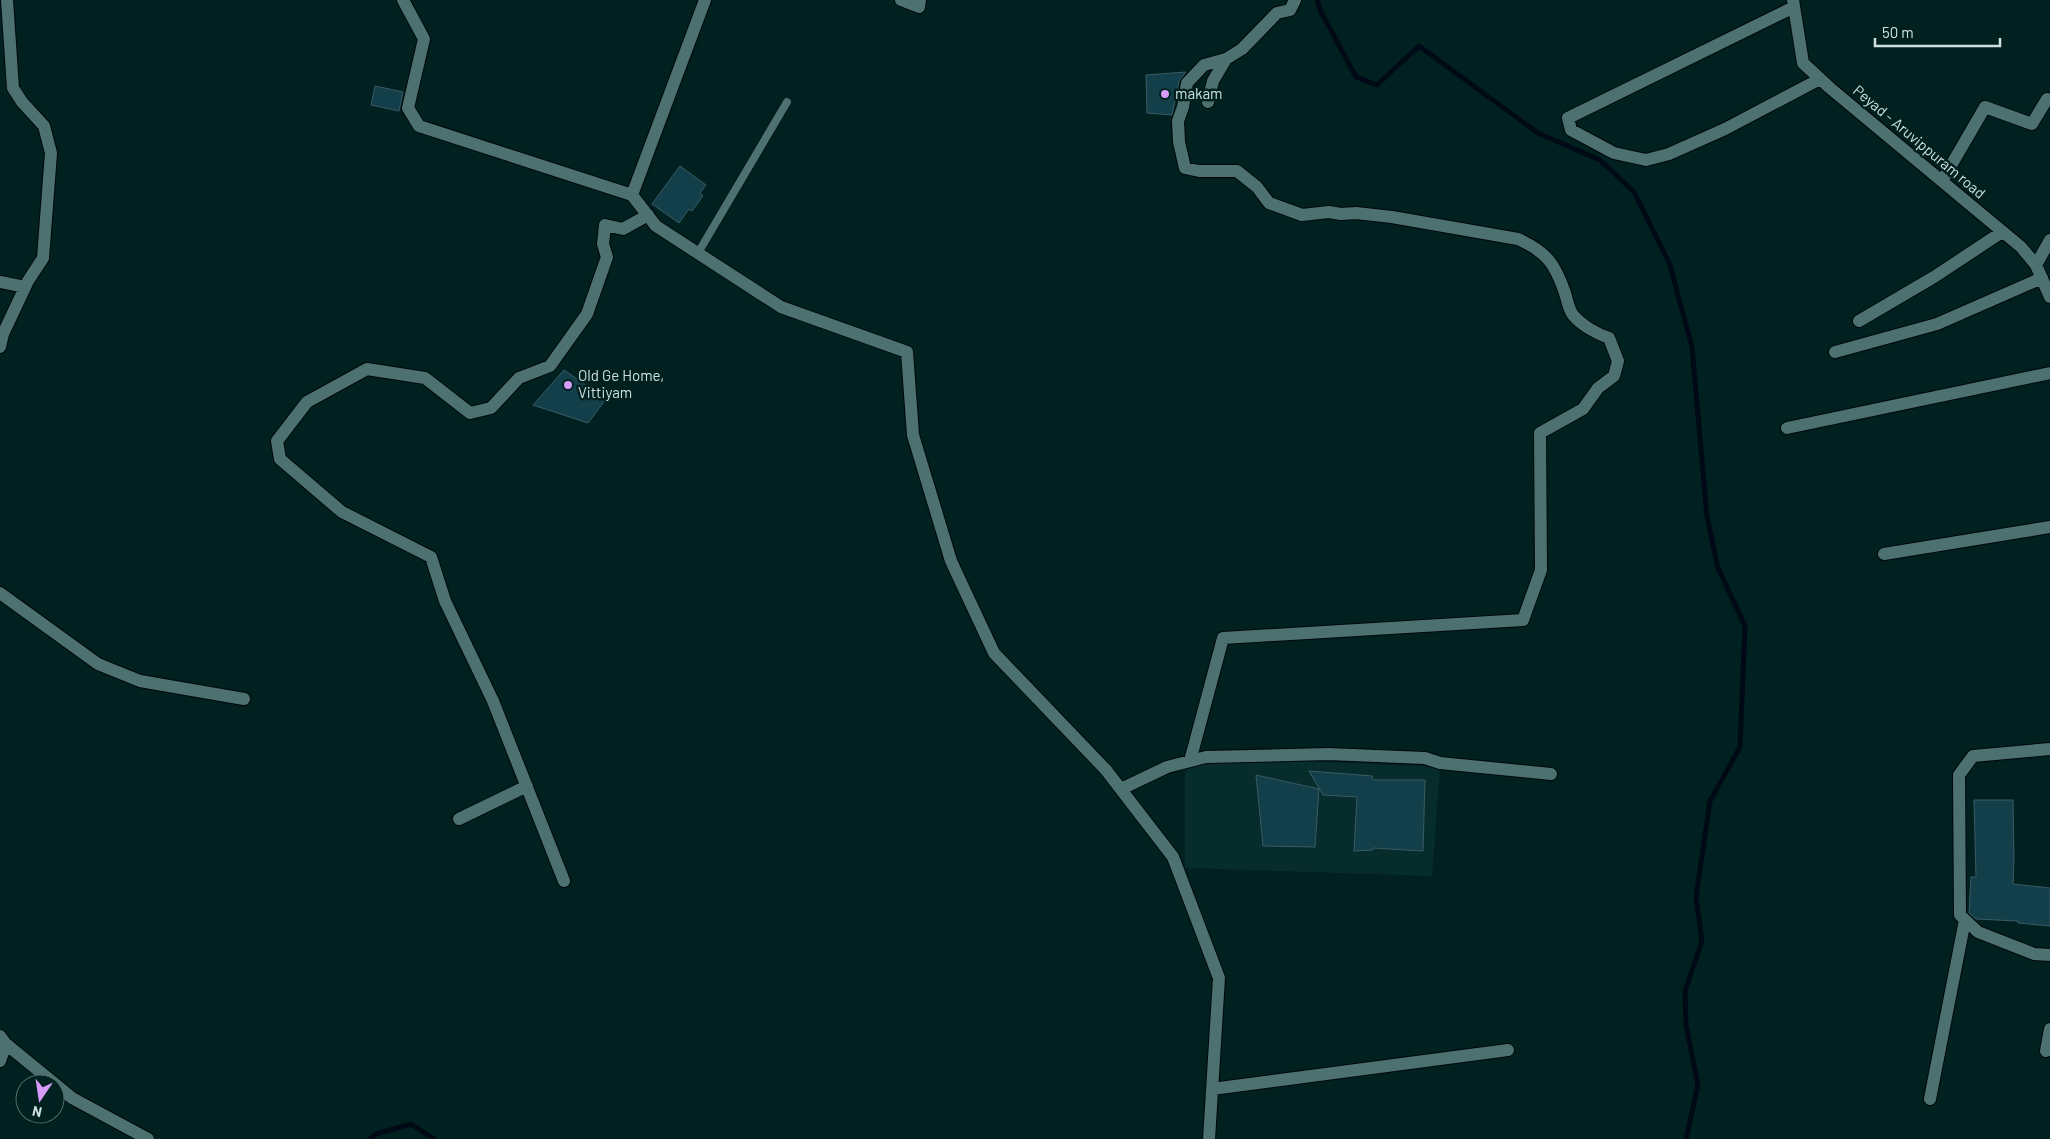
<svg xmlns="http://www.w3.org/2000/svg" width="2050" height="1139" viewBox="0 0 2050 1139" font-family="Barlow,sans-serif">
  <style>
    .built { fill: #062c2b }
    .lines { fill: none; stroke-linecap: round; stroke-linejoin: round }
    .stream { stroke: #000916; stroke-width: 5 }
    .building { fill: #133f4a; stroke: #3a5b65 }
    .service-casing { stroke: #000909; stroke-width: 9 }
    .minor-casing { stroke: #000909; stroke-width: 14 }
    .service { stroke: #4c7170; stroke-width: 8 }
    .minor { stroke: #4c7170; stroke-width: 12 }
    .poi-dot { fill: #d79bf9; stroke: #002120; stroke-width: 2 }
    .labels { text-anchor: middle; stroke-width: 5; stroke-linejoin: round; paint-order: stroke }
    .poi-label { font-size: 15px; fill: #cde0df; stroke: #002120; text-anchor: start }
    .street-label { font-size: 15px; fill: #cde0df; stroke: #002120 }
  </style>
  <rect width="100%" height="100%" fill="#002120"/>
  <path class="built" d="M1185,756L1440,767L1432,876L1185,868Z"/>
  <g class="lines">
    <path class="stream" d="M1317,0L1321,12L1356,77L1377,85L1419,46L1538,133L1600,160L1634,192L1670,265L1692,347L1707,517L1718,568L1745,626L1740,747L1710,801L1696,897L1702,941L1685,991L1686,1025L1698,1085L1686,1139
      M370,1139L376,1134L411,1124L434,1139"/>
  </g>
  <path class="building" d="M1186,72L1179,81L1172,115L1147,113L1146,75Z
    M375,86L403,92L399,111L371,105Z
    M680,166L706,185L700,193L703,196L692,211L689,209L679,223L652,204Z
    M564,370L606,399L588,423L533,405Z
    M1309,771L1372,776L1373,780H1425L1423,851L1373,848V850L1354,851L1357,797L1323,795Z
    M1256,775L1319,789L1315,847L1263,846Z
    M1974,800H2013L2014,860L2013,884L2050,888V926L2018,923V921L1976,919L1969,913L1971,877H1976Z"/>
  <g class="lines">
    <defs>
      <path id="service" d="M698,253L787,102"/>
      <path id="minor" d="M403,0L424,39L408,108L419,126L632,195
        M705,0L632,195L656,226L781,307L907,352L913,435L951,561L994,653L1106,770L1173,857L1219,978L1209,1139
        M901,0L919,7L920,0
        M1793,0L1803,63L1830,88L2021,247L2036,265L2050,297
        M1794,7L1568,118L1571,130L1614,153L1646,160L1669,154L1725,129L1820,79
        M1208,102L1213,81L1226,59
        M1942,181L1985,107L2032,124L2047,99L2050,100
        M2036,265L2050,240
        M0,282L25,287
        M1859,321L1934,277L2002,232
        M0,347L3,334L28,281L43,258L51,153L44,126L22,102L13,88L7,0
        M1835,352L1937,324L2042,278
        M1787,428L2050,373
        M1884,554L2050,527
        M0,593L98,664L140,681L244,699
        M2050,749L1973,756L1959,775L1960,915L1978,932L2034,954L2050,955
        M1190,761L1223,638L1523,620L1541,570L1540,433L1583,409L1598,388L1614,376L1618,361L1609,338C1597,334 1581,325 1573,315C1569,310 1567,300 1565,293C1555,264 1547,252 1518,239L1392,217L1356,213L1341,214L1329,212L1302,215L1269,203L1257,187L1237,171H1199L1185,168L1179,142L1178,121L1183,107L1187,83L1204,65L1226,59L1242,49L1277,13L1290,10L1295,0
        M1121,789L1167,767L1206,757L1328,754L1425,758L1440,763L1551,774
        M459,819L527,786
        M564,881L493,701L445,601L431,557L342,512L280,459L277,441L307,402L367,369L425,378L470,413L491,408L519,378L550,366L587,314L607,257L603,244L605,225L623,229L648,215
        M0,1036L6,1044L0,1061
        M6,1044L72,1098L148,1139
        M2046,1051L2050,1029
        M1212,1089L1508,1050
        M1930,1099L1965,920"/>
    </defs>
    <use href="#service" class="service-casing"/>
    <use href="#minor" class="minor-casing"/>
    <use href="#service" class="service"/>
    <use href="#minor" class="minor"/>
  </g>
  <g class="poi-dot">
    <circle cx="1165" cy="94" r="5"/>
    <circle cx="568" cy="385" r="5"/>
  </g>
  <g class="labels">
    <g class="poi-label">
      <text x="1175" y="99">makam</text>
      <text x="578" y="381">Old Ge Home,<tspan x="578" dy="17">Vittiyam</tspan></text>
    </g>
    <g class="street-label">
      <text transform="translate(1919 142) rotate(40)" y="5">Peyad - Aruvippuram road</text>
    </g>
  </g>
  <g transform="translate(40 1099) rotate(193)"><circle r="24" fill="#002120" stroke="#526d6c"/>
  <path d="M0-4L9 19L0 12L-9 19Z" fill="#d79bf9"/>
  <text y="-8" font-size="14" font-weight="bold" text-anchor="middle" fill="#cde0df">N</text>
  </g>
  <path d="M1875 38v8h125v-8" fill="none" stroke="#cde0df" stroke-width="2.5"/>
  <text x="1882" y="38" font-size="15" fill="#cde0df" stroke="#002120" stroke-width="4" paint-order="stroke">50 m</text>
</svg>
